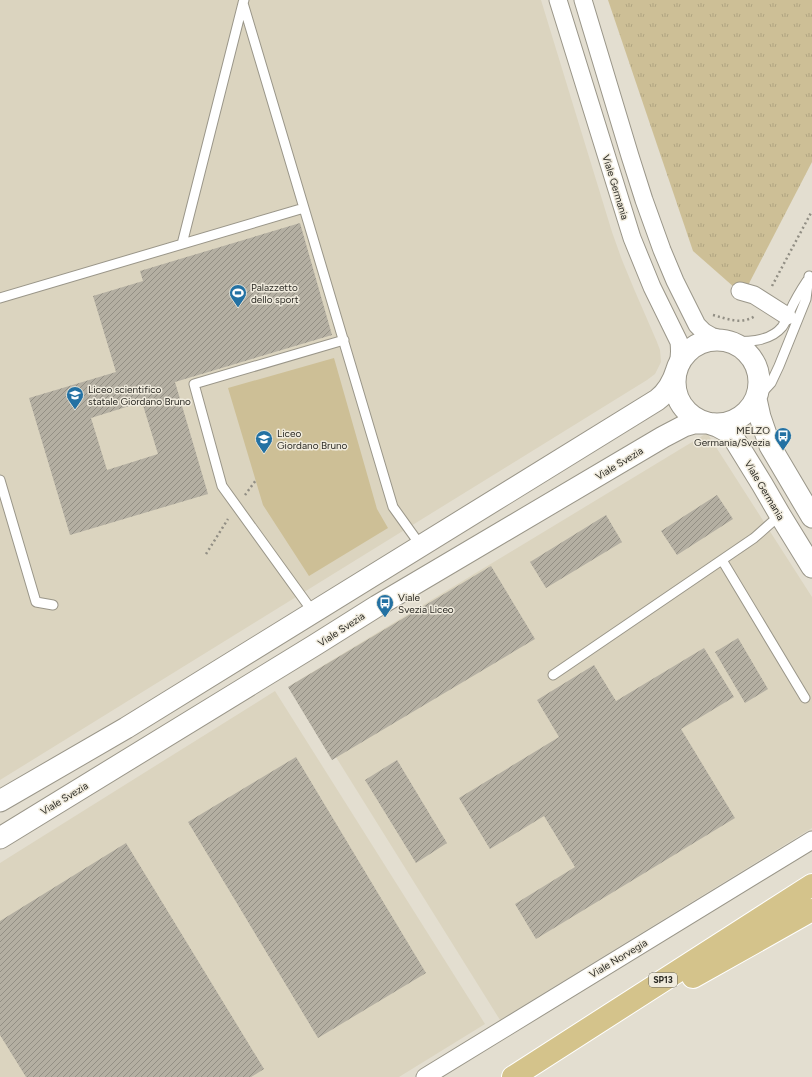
<svg xmlns="http://www.w3.org/2000/svg" width="812" height="1077" viewBox="0 0 812 1077" font-family="Figtree,sans-serif">
  <style>
    .built { fill: #dbd4bf }
    .grass { fill: url(#grass-tufts) }
    .green { fill: #cdbf96 }
    .building { fill: url(#building-hatch); fill-rule: evenodd }
    .lines { fill: none; stroke-linecap: round; stroke-linejoin: round }
    .service-casing { stroke: #9a9689; stroke-width: 11 }
    .minor-casing { stroke: #9a9689; stroke-width: 19 }
    .tertiary-casing { stroke: #9a9689; stroke-width: 23 }
    .primary-casing { stroke: #fff; stroke-width: 24 }
    .path { stroke: #918e84; stroke-width: 2.5; stroke-dasharray: 2 3; stroke-linecap: butt }
    .service { stroke: #fff; stroke-width: 9 }
    .minor { stroke: #fff; stroke-width: 17 }
    .tertiary { stroke: #fff; stroke-width: 21 }
    .primary { stroke: #d4c38b; stroke-width: 22 }
    .labels { text-anchor: middle; stroke-width: 3; stroke-linejoin: round; paint-order: stroke }
    .shield { fill: #f0ebdd; stroke: #66645c; stroke-width: 1 }
    .shield-label { font-size: 9px; font-weight: bold; fill: #2b2a24 }
    .street-label { font-size: 10px; fill: #2b2a24; stroke: #f0ebdd }
    .poi-label { font-size: 10px; fill: #2b2a24; stroke: #f0ebdd; text-anchor: start }
  </style>
  <defs>
    <pattern id="grass-tufts" width="24" height="20" patternUnits="userSpaceOnUse"><rect width="24" height="20" fill="#cdbf96"/><path d="M3 7l-1-3M5 7V3M7 7l1-3M15 17l-1-3M17 17v-4M19 17l1-3" fill="none" stroke="#b0a481"/></pattern>
    <pattern id="building-hatch" width="6" height="6" patternUnits="userSpaceOnUse"><rect width="6" height="6" fill="#b4afa2"/><path d="M-1 1l2-2M0 6l6-6M5 7l2-2" fill="none" stroke="#938f84"/></pattern>
  </defs>
  <rect width="100%" height="100%" fill="#e3ded0"/>
  <path class="built" d="M0,0H541L612,232L622,260L634,289L657,342L660,350L661,362L655,374L647,380L0,780Z
    M707,433L812,597V828L500,1020L291,685Z
    M275,691L485,1024L399,1077H0V863Z"/>
  <path class="grass" d="M608,0H812V162L743,295L693,251Z"/>
  <path class="green" d="M334,358L377,509L388,528L309,576L263,505L228,388Z"/>
  <path class="building" d="M300,223L332,335L175,382L208,494L70,535L29,398L116,372L93,296L143,281L140,271ZM142,402L158,454L107,470L91,418Z
    M717,495L733,519L677,555L661,531Z
    M606,515L622,542L546,588L530,562Z
    M491,566L535,639L332,760L288,687Z
    M738,638L768,689L745,703L715,652Z
    M704,648L734,697L681,729L735,818L536,939L515,904L575,867L544,816L490,849L459,798L559,737L537,700L594,665L616,701Z
    M296,757L426,973L318,1038L188,822Z
    M397,760L447,843L416,863L365,780Z
    M126,843L264,1069L251,1077H26L0,1035V921Z"/>
  <g class="lines">
    <defs>
      <path id="service" d="M244,0L243,3L393,507L421,546
        M182,244L243,3
        M0,298L304,208
        M726,341C744,342 769,343 782,327C785,323 788,316 790,311C795,300 801,290 807,281
        M756,399L771,383L779,366L806,299L809,276
        M0,480L36,602L53,605
        M722,560L805,698
        M313,612L222,486L194,384L344,340
        M553,675L754,538L780,515"/>
      <path id="minor" d="M558,0L632,238L652,287L679,342C680,352 680,360 677,369
        M583,0L630,156L644,200L662,250L675,281L697,325L704,332L711,336L726,341
        M740,291L754,295L787,316
        M425,1077L812,840"/>
      <path id="tertiary" d="M675 382a42 42 0 1 1 84 0a42 42 0 1 1-84 0Z
        M756,399L760,417L770,446L812,517
        M0,801L126,728L657,400C668,392 673,382 677,369
        M0,838L315,645L377,606L663,437L684,426L694,423H708L717,426L728,432L733,437L762,484L780,515L812,567"/>
      <path id="primary" d="M693,977L812,910
        M513,1077L812,885"/>
    </defs>
    <use href="#service" class="service-casing"/>
    <use href="#minor" class="minor-casing"/>
    <use href="#tertiary" class="tertiary-casing"/>
    <use href="#primary" class="primary-casing"/>
    <path class="path" d="M772,286L812,211
      M713,315C728,319 741,325 755,316
      M245,495L256,480
      M206,554L228,519"/>
    <use href="#service" class="service"/>
    <use href="#minor" class="minor"/>
    <use href="#tertiary" class="tertiary"/>
    <use href="#primary" class="primary"/>
  </g>
  <defs>
    <symbol id="stadium-pin" viewBox="-11 -11 22 30"><path d="M0 17L-7.5 6A9.5 9.5 0 1 1 7.5 6Z" fill="#2371a3" stroke="#f0ebdd"/><path d="M0-5a6.5 5 0 1 0 0 10a6.5 5 0 1 0 0-10ZM-3.5-1.8h7v3.6h-7Z" fill="#fff"/></symbol>
    <symbol id="school-pin" viewBox="-11 -11 22 30"><path d="M0 17L-7.5 6A9.5 9.5 0 1 1 7.5 6Z" fill="#2371a3" stroke="#f0ebdd"/><path d="M0-5L7-2L0 1L-7-2ZM-4 1L0 2.5L4 1V4Q0 6-4 4Z" fill="#fff"/></symbol>
    <symbol id="bus-pin" viewBox="-11 -11 22 30"><path d="M0 17L-7.5 6A9.5 9.5 0 1 1 7.5 6Z" fill="#2371a3" stroke="#f0ebdd"/><path d="M-5-6H5V4H4V6H2V4H-2V6H-4V4H-5ZM-3.5-4V0h7V-4ZM-3.5 1.2v1.5H-2V1.2ZM2 1.2v1.5H3.5V1.2Z" fill="#fff"/></symbol>
  </defs>
  <g fill-rule="evenodd">
    <use href="#stadium-pin" x="228" y="283" width="20" height="27"/>
    <use href="#school-pin" x="65" y="385" width="20" height="27"/>
    <use href="#bus-pin" x="773" y="426" width="20" height="27"/>
    <use href="#school-pin" x="254" y="429" width="20" height="27"/>
    <use href="#bus-pin" x="375" y="593" width="20" height="27"/>
  </g>
  <g class="labels">
    <rect class="shield" x="649" y="973" width="28" height="14" rx="3"/>
    <g class="shield-label">
      <text x="663" y="983">SP13</text>
    </g>
    <g class="street-label">
      <text transform="translate(616 187) rotate(73)" y="4">Viale Germania</text>
      <text transform="translate(619 463) rotate(-31)" y="4">Viale Svezia</text>
      <text transform="translate(765 490) rotate(59)" y="4">Viale Germania</text>
      <text transform="translate(341 629) rotate(-33)" y="4">Viale Svezia</text>
      <text transform="translate(64 798) rotate(-31)" y="4">Viale Svezia</text>
      <text transform="translate(618 958) rotate(-31)" y="4">Viale Norvegia</text>
    </g>
    <g class="poi-label">
      <text x="251" y="291">Palazzetto<tspan x="251" dy="12">dello sport</tspan></text>
      <text x="88" y="393">Liceo scientifico<tspan x="88" dy="12">statale Giordano Bruno</tspan></text>
      <text x="770" y="434" text-anchor="end">MELZO<tspan x="770" dy="12">Germania/Svezia</tspan></text>
      <text x="277" y="437">Liceo<tspan x="277" dy="12">Giordano Bruno</tspan></text>
      <text x="398" y="601">Viale<tspan x="398" dy="12">Svezia Liceo</tspan></text>
    </g>
  </g>
</svg>
